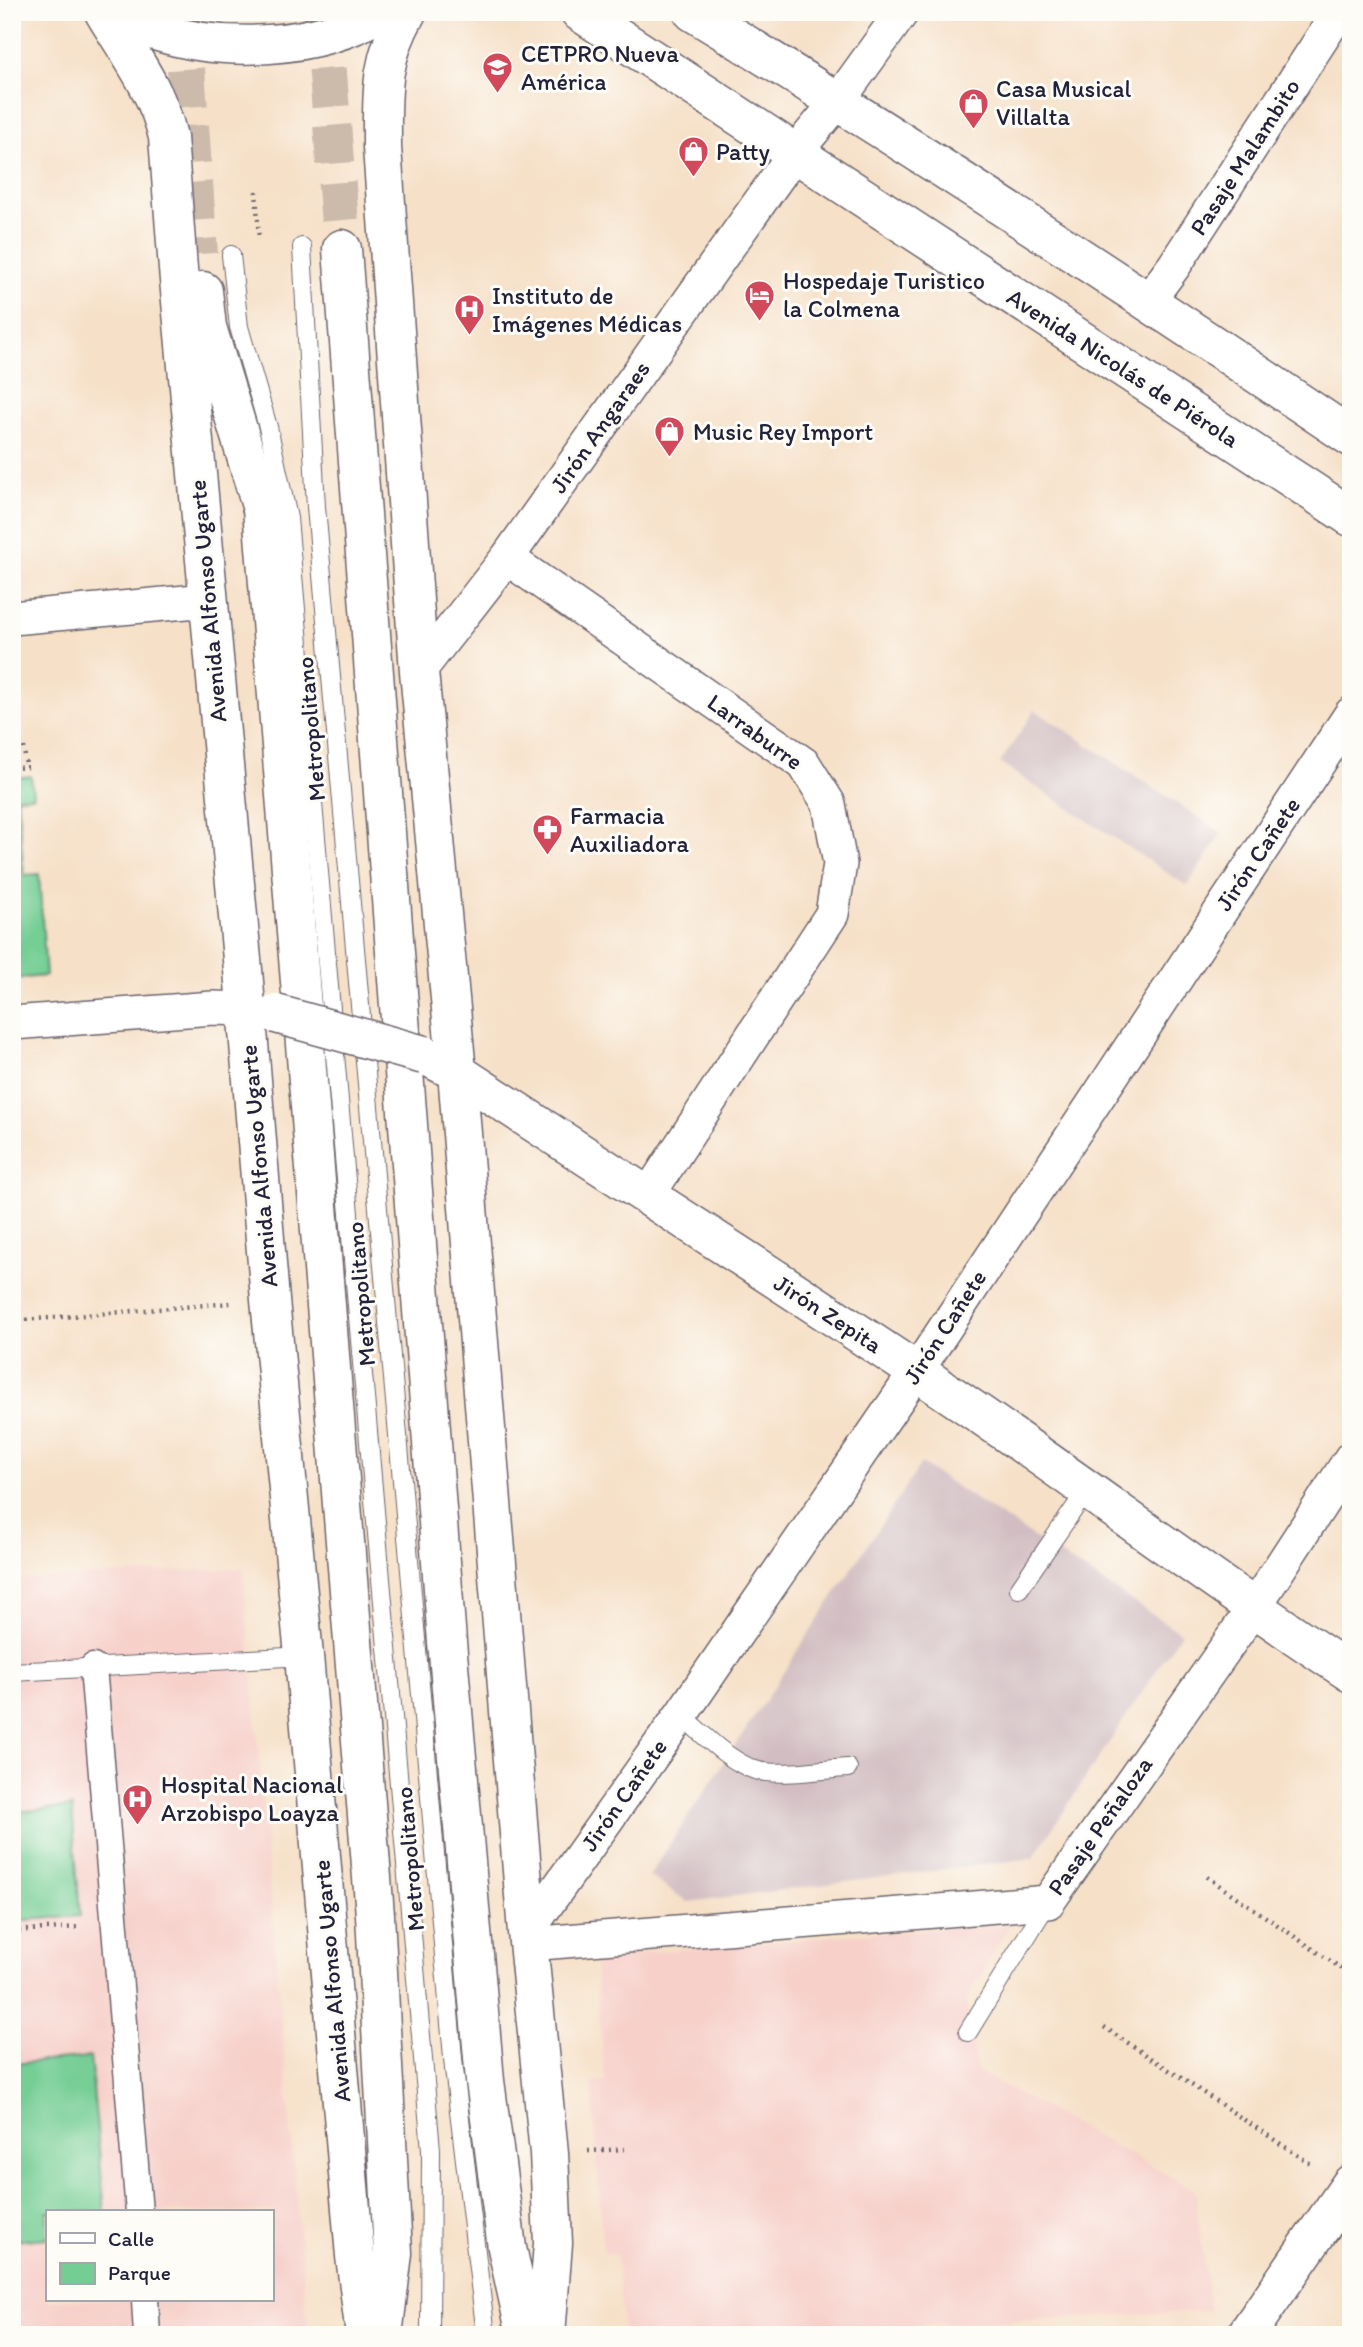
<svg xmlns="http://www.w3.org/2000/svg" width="1363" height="2347" viewBox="0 0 1363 2347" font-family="Itim,sans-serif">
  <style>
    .built { fill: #f7d0ca; fill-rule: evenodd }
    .industrial { fill: #d2bec2 }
    .green { fill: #74ce94; stroke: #4b7868; stroke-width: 2 }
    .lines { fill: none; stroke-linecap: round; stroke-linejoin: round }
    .primary-tunnel { stroke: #ccbaab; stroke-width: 38; stroke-dasharray: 38 19; stroke-linecap: butt }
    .service-casing { stroke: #6c646c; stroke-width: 20 }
    .pedestrian-casing { stroke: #6c646c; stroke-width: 29 }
    .minor-casing { stroke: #6c646c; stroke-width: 36 }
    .tertiary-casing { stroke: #6c646c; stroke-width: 41 }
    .secondary-casing { stroke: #6c646c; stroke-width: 41 }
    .primary-casing { stroke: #6c646c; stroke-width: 41 }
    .path { stroke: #6c646c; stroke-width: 4.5; stroke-dasharray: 2 5; stroke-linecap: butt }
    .service { stroke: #fff; stroke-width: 18 }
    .pedestrian { stroke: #fff; stroke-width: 26 }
    .minor { stroke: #fff; stroke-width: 33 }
    .tertiary { stroke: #fff; stroke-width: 38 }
    .secondary { stroke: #fff; stroke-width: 38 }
    .primary { stroke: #fff; stroke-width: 38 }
    .tertiary-bridge-casing { stroke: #6c646c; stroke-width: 41; stroke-linecap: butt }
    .tertiary-bridge { stroke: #fff; stroke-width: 38 }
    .labels { text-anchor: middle; stroke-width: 6; stroke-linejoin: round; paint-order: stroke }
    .poi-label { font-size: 24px; fill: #22223b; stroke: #fdfcf7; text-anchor: start }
    .street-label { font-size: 24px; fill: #22223b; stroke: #fdfcf7 }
  </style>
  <rect width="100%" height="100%" fill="#fdfcf7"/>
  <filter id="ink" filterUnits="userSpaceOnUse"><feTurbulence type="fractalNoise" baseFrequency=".0143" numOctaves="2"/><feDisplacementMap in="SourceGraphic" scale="14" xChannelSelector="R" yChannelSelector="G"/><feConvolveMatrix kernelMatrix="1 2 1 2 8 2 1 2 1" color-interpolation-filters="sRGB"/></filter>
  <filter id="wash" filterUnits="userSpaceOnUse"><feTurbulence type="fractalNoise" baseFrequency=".00686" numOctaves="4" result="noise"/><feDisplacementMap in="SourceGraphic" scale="28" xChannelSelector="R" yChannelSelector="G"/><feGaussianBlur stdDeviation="1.57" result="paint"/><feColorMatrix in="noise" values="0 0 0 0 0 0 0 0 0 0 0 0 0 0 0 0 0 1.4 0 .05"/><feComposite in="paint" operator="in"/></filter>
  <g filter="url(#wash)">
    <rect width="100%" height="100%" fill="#f6e0c7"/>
    <path class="built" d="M243,1568L308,2335H12V1580ZM47,2212H271V2300H47Z
      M1009,1925L967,2000L977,2071L1195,2190L1210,2311L712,2335H624L616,2255L603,2253L592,2082L605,2081L594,1957L896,1931Z"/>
    <path class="industrial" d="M1035,710L1222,833L1187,886L1000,763Z
      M921,1464L1181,1633L1033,1858L688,1902L649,1876Z"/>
    <path class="green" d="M31,776L33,796L17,797L24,875L39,874L46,976L12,979V778Z
      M72,1807L80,1916L12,1921V1812Z
      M90,2057L105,2212H47V2238L12,2241V2064Z"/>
  </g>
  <g filter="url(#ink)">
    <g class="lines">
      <path class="primary-tunnel" d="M182,12L199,254
        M323,12L342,249"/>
      <defs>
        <path id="service" d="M302,247L316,507L454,2069L486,2335
          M231,255L239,327L268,427L288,518L431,2150L430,2335
          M1019,1589L1087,1490
          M12,1672L304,1656
          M681,1715C703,1734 727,1760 755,1770C777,1777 824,1769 848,1768
          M968,2032L1048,1902"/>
        <path id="pedestrian" d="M93,1667L139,2212
          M145,2300L147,2335"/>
        <path id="minor" d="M1148,301L1174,266L1339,12
          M507,558L804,764L829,804L840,864L832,914L647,1197
          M12,618L208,600
          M419,671L507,558L794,154L838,101L902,12
          M12,1023L213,1008L246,1009
          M527,1932L681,1715L916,1372L1351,714
          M528,1944L1048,1902L1253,1609L1351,1458"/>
        <path id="tertiary" d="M434,1060L457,1072C630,1186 806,1296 978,1413C1103,1499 1224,1590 1351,1673
          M1246,2335L1351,2184"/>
        <path id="secondary" d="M580,12L1351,517
          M693,12C916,148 1134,291 1351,437"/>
        <path id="primary" d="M104,12C129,54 157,89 168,137L178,269L243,970L270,1300L304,1656L355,2256L365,2335
          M110,12C125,19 139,27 155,31C224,53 316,50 380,12
          M407,12C379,62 382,93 382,147L419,671L457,1072L527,1932L549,2153L553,2243L546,2335
          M342,249L447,1642L485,2081L507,2248L526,2335
          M203,291L207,327L262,509L375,1915L393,2253L383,2335"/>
      </defs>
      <use href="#service" class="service-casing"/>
      <use href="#pedestrian" class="pedestrian-casing"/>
      <use href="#minor" class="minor-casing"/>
      <use href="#tertiary" class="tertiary-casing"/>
      <use href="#secondary" class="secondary-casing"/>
      <use href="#primary" class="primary-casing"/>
      <path class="path" d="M256,191L259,239
        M24,747L26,767
        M12,768L32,767
        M12,1321L231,1303
        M1207,1877L1351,1975
        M12,1931L79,1927
        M1104,2027L1314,2166
        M588,2151L626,2149"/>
      <use href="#service" class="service"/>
      <use href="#pedestrian" class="pedestrian"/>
      <use href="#minor" class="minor"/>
      <use href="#tertiary" class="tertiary"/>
      <use href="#secondary" class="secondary"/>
      <use href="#primary" class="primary"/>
      <defs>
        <path id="tertiary-bridge" d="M276,1014L424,1055"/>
      </defs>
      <use href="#tertiary-bridge" class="tertiary-bridge-casing"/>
      <use href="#tertiary-bridge" class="tertiary-bridge"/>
    </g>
  </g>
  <defs>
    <symbol id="university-pin" viewBox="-11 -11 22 30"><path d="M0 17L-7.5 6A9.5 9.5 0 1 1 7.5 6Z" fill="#d1495b" stroke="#fdfcf7"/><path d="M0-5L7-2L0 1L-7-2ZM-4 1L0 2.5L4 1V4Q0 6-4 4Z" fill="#fff"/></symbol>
    <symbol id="shop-pin" viewBox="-11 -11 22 30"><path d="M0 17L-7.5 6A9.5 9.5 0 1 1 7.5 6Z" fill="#d1495b" stroke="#fdfcf7"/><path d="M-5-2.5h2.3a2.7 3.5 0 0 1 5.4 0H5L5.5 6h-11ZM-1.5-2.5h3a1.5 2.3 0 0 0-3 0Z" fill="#fff"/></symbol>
    <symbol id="hotel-pin" viewBox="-11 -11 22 30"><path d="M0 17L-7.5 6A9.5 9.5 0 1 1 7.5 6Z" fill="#d1495b" stroke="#fdfcf7"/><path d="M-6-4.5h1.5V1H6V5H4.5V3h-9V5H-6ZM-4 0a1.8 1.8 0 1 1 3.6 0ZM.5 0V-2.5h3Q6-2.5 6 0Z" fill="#fff"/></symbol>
    <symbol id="hospital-pin" viewBox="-11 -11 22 30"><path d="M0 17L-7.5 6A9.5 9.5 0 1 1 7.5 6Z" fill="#d1495b" stroke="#fdfcf7"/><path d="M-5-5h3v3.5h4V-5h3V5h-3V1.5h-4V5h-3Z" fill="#fff"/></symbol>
    <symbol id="pharmacy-pin" viewBox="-11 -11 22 30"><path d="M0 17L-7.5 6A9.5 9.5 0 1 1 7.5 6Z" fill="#d1495b" stroke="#fdfcf7"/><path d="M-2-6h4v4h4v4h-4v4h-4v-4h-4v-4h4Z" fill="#fff"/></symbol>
  </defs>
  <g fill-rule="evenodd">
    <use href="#university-pin" x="480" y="50" width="35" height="47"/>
    <use href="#shop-pin" x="956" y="86" width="35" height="47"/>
    <use href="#shop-pin" x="676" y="134" width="35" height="47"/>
    <use href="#hotel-pin" x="742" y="278" width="35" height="47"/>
    <use href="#hospital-pin" x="452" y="292" width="35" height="47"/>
    <use href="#shop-pin" x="652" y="414" width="35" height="47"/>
    <use href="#pharmacy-pin" x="530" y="812" width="35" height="47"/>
    <use href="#hospital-pin" x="120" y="1782" width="35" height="47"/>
  </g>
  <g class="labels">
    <g class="poi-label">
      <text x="521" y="62">CETPRO Nueva<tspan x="521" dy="28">América</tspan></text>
      <text x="996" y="97">Casa Musical<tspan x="996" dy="28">Villalta</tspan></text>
      <text x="716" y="160">Patty</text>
      <text x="783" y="289">Hospedaje Turistico<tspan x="783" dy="28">la Colmena</tspan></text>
      <text x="492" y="304">Instituto de<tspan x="492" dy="28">Imágenes Médicas</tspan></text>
      <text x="693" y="440">Music Rey Import</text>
      <text x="570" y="824">Farmacia<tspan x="570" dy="28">Auxiliadora</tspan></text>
      <text x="161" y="1793">Hospital Nacional<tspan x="161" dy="28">Arzobispo Loayza</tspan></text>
    </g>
    <g class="street-label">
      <text transform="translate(1245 157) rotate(-57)" y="8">Pasaje Malambito</text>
      <text transform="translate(1123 368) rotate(33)" y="8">Avenida Nicolás de Piérola</text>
      <text transform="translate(600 427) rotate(-55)" y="8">Jirón Angaraes</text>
      <text transform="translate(208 601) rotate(-95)" y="8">Avenida Alfonso Ugarte</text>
      <text transform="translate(311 729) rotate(-95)" y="8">Metropolitano</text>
      <text transform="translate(755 732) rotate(36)" y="8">Larraburre</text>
      <text transform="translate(1258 854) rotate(-56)" y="8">Jirón Cañete</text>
      <text transform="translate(259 1166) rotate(-95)" y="8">Avenida Alfonso Ugarte</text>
      <text transform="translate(361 1294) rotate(-95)" y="8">Metropolitano</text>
      <text transform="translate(828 1314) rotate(33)" y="8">Jirón Zepita</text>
      <text transform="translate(945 1327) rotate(-57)" y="8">Jirón Cañete</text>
      <text transform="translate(624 1795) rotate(-55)" y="8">Jirón Cañete</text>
      <text transform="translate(1100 1826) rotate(-55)" y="8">Pasaje Peñaloza</text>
      <text transform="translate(410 1859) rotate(-95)" y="8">Metropolitano</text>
      <text transform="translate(332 1981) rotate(-95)" y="8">Avenida Alfonso Ugarte</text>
    </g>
  </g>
  <rect width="1363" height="2347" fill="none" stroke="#fdfcf7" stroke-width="42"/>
  <rect x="46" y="2210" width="228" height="91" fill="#fdfcf7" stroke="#a5a5ac" stroke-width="2"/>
  <rect x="60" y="2233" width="35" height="10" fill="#ffffff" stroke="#a5a5ac" stroke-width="2"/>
  <text x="108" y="2246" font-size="21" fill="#22223b">Calle</text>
  <rect x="60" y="2263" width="35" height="21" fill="#74ce94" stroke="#a5a5ac" stroke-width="2"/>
  <text x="108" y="2280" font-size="21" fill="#22223b">Parque</text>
</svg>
